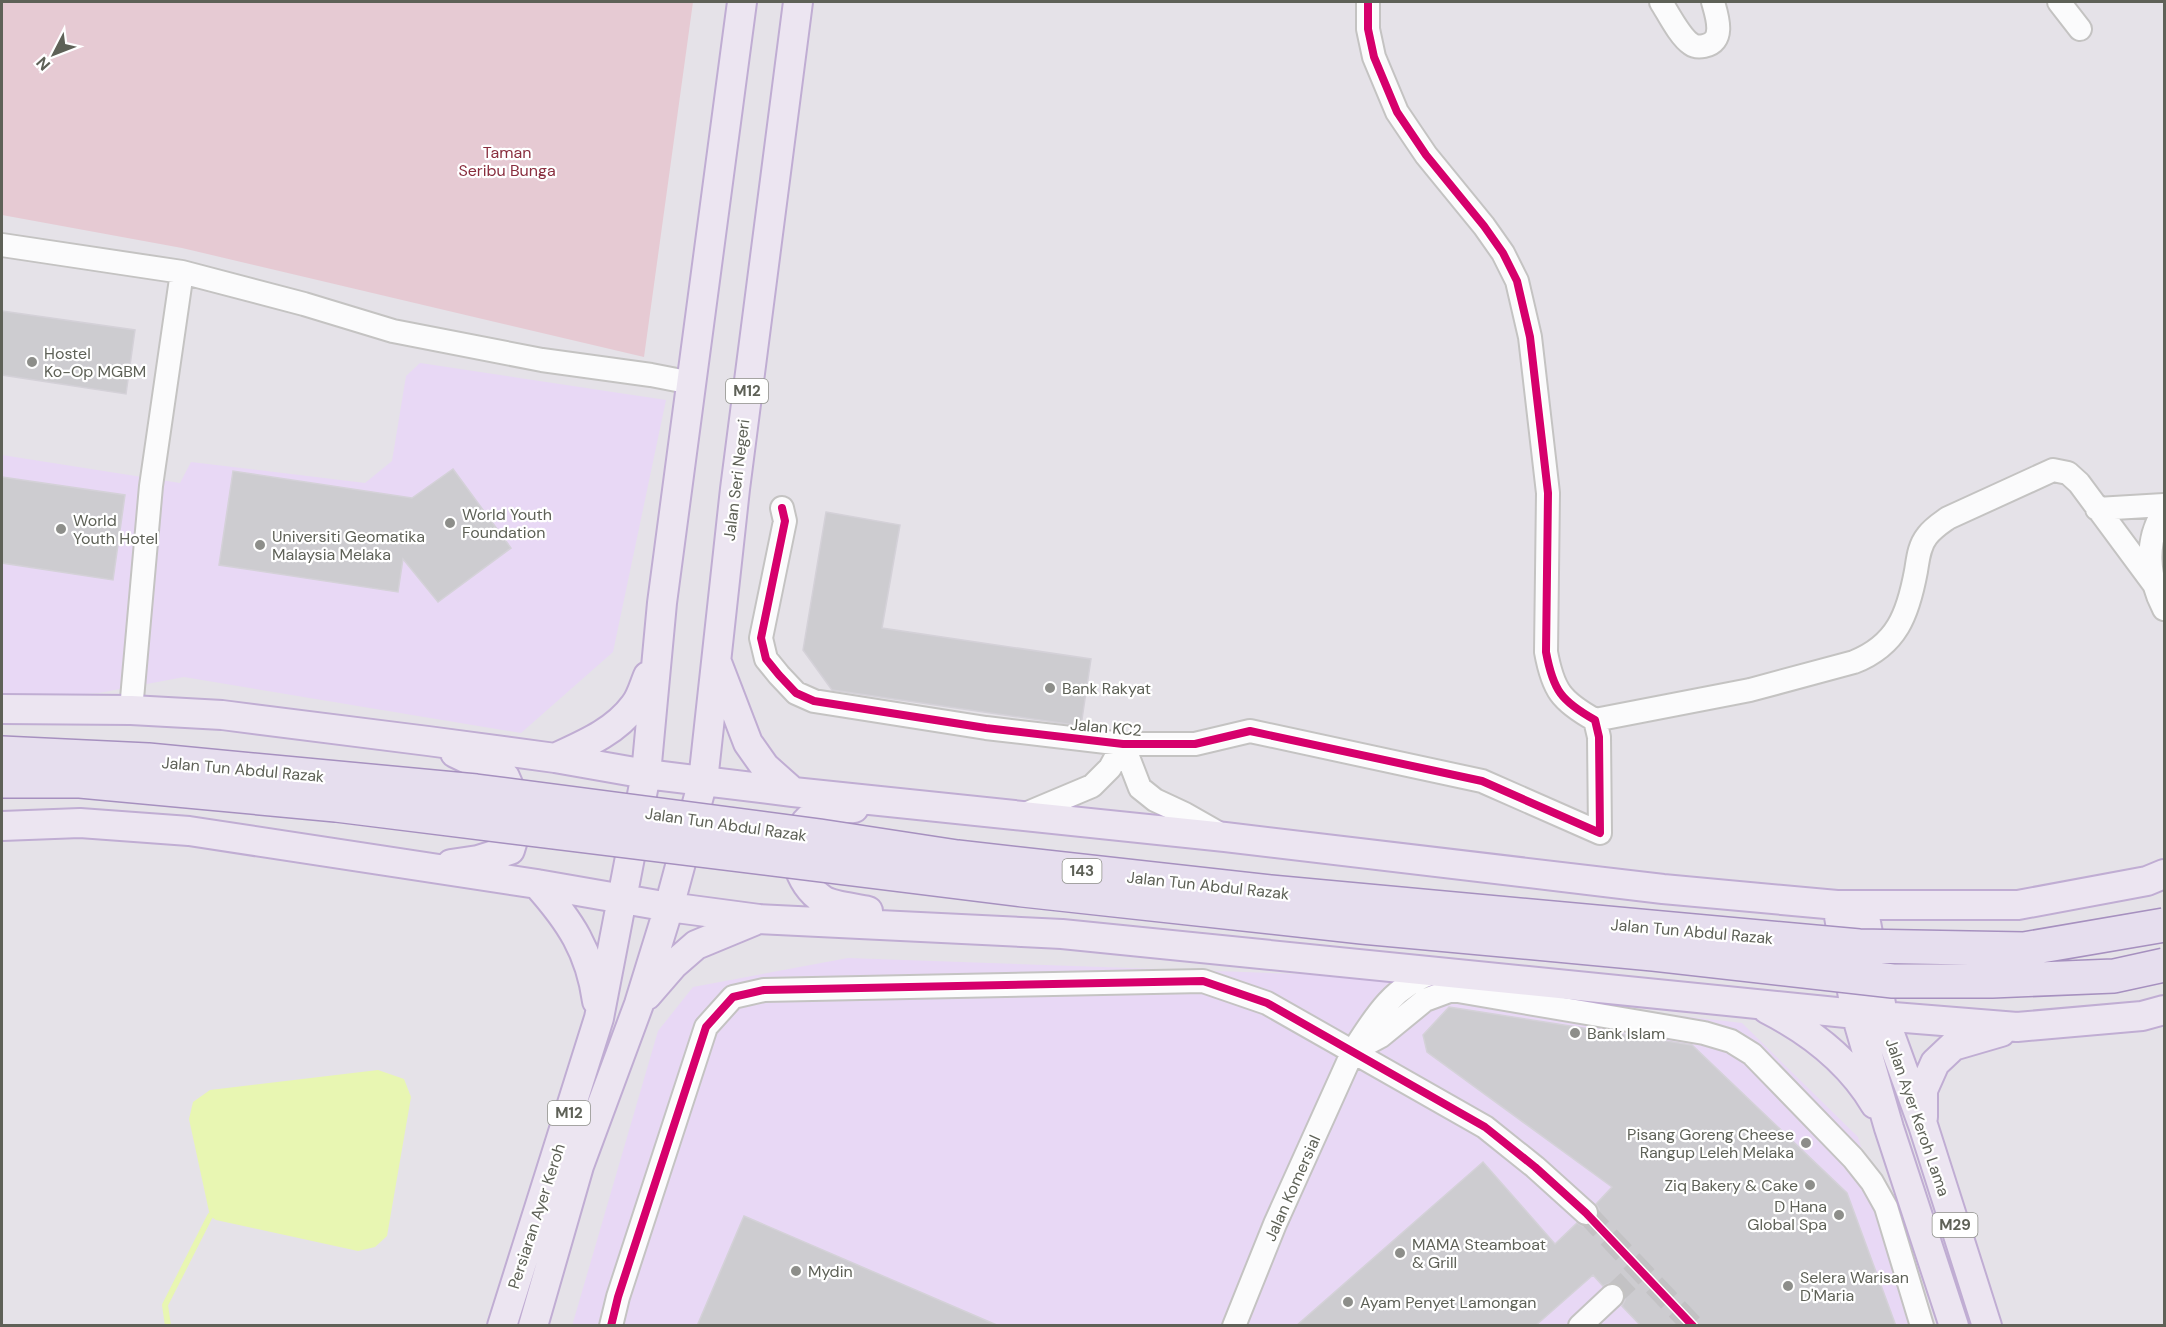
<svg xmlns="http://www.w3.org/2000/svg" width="2166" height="1327" viewBox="0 0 2166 1327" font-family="'DM Sans',sans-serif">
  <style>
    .commercial { fill: #e8d8f5 }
    .green { fill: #e6cad3 }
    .water { fill: #e8f6b2 }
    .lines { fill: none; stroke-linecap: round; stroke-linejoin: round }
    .stream { stroke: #e8f6b2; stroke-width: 6 }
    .building { fill: #cdccd0; stroke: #d4d1d8; stroke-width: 1.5 }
    .minor-tunnel { stroke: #c3c2c4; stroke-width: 22; stroke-dasharray: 22 11; stroke-linecap: butt }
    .minor-casing { stroke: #c4c3c2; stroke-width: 26 }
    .major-casing { stroke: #c0add3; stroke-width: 32 }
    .minor { stroke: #fbfbfc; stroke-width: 22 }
    .major { stroke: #ece5f1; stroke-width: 28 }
    .highway-bridge-casing { stroke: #a690bf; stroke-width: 36; stroke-linecap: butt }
    .highway-bridge { stroke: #e6deee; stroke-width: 33 }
    .cycleway-casing { stroke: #fff; stroke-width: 11 }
    .cycleway { stroke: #d6006c; stroke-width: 8 }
    .poi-dot { fill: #8d8e8a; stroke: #fff; stroke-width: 2 }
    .labels { text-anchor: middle; stroke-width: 4.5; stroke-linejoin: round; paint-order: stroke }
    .shield { fill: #fff; stroke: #8e9089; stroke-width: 1.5 }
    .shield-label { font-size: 15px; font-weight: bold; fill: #5e6157 }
    .park-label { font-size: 16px; fill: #892e3e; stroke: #fff }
    .poi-label { font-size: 16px; fill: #5e6157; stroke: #fff; text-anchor: start }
    .street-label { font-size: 16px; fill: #5e6157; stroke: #fff }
  </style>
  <rect width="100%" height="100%" fill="#e5e2e8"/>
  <path class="commercial" d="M420,363L666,400L613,652L521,733L184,677L99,693L2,700V455L180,483L191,462L365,483L392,461L406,376Z
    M848,958L1329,975L1742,1023L1858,1137L1914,1325L572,1326L658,1031L693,987Z"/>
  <path class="green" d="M2,2H693L644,357L182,248L2,215Z"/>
  <path class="water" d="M378,1070L404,1079L411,1097L387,1236L375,1247L358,1251L216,1220L210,1216L189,1119L193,1102L210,1090Z"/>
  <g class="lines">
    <path class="stream" d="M168,1326L165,1305L210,1216"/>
  </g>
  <path class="building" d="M2,311L135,330L126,394L2,375Z
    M453,469L511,548L438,602L403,559L398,592L219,565L233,471L412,498Z
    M2,477L125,495L113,580L2,563Z
    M826,512L900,525L882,628L1091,659L1081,726L832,690L803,650Z
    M1449,1007L1692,1045L1847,1193L1896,1326H1641L1622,1306L1625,1300V1294L1621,1286L1610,1283L1603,1286L1593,1275L1535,1326H1296L1483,1162L1555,1244L1577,1223L1583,1226H1590L1596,1222L1599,1216V1209L1596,1204L1612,1187L1427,1052L1423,1035Z
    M744,1216L999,1326H697Z"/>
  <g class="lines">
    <path class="minor-tunnel" d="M1586,1213L1693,1326
      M1612,1296L1641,1269"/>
    <defs>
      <path id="minor" d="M1661,2C1668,13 1680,37 1691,44C1695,47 1699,47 1704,46C1726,42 1717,16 1713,2
        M2059,2L2080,29
        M2,245L182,272L304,304L393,331L542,360L651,375L692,383
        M782,508L785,521L761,638L766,659L779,675L796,693L814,701L986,728L1123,744H1195L1250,731L1482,781L1600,833L1599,737L1595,720C1561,701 1553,690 1546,652L1548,493L1530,337L1517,281L1503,253L1484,226L1426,155L1397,112L1374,57L1368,29V2
        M2097,509L2164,505
        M2164,511C2144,541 2148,578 2164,609
        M131,710L151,486L182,272
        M1595,720L1750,690L1854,662C1897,645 1908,614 1916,571C1918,559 1919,546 1927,536C1933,528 1941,523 1948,518L2053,470L2068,473L2079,483L2156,587
        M1123,744L1140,788L1155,800L1185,814L1222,835
        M1023,815L1092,786L1110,768L1123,744
        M1353,1051L1381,1036L1425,1000L1452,990L1704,1033L1731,1041L1752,1054L1853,1158L1872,1182L1886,1207L1922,1326
        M611,1326L618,1297L706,1027L733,997L764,990L1203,981L1267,1003L1485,1127L1535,1167L1586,1213
        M1234,1326L1275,1224L1353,1051C1375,1016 1394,985 1435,972
        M1580,1326L1612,1296"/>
      <path id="major" d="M718,665L748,743L765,767L793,792
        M2,709L131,710L222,715L428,741L555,758L646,774L793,792L1225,837L1663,889L1837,905H2018L2147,881L2164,874
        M555,758C583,745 615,732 634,706C641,698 644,685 648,676
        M854,808C839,809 817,808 806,822C787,846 798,884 823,900C832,906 856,908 868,911
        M2,826L80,823L189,831L537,884L669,907L759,919L1062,934L1856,1014L2017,1027L2142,1016L2164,1010
        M451,864L478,860L510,850L521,814L505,777L455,753
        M537,884C570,921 590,951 597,1001
        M1837,905L1856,1014L1889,1128L1954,1326
        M1863,906L1883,1015L1923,1125L1987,1326
        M647,995L673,965L696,945L754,921
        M1767,1009C1810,1031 1850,1062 1875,1104
        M1923,1117V1090L1935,1063L1953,1046L2001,1032
        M502,1326L599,1018L646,774L662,603L742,2
        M533,1326L579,1166L639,1004L669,907L703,781L735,489L798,2"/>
    </defs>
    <use href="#minor" class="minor-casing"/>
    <use href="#major" class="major-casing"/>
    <use href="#minor" class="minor"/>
    <use href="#major" class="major"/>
    <defs>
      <path id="highway-bridge" d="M2,753L148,760L476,791L820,836L957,857L1270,892L1859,946L2024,949L2164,925
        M2,781H80L336,805L1023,890L1362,927L1653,954L1893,981H1992L2114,976L2164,965"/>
    </defs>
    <use href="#highway-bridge" class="highway-bridge-casing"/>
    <use href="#highway-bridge" class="highway-bridge"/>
    <defs>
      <path id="cycleway" d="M782,508L785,521L761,638L766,659L779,675L796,693L814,701L986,728L1123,744H1195L1250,731L1482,781L1600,833L1599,737L1595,720C1561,701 1553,690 1546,652L1548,493L1530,337L1517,281L1503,253L1484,226L1426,155L1397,112L1374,57L1368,29V2
        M611,1326L618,1297L706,1027L733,997L764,990L1203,981L1267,1003L1485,1127L1535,1167L1586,1213L1693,1326"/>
    </defs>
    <use href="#cycleway" class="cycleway-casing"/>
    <use href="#cycleway" class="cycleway"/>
  </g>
  <g class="poi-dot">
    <circle cx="32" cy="362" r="6"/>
    <circle cx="450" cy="523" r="6"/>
    <circle cx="61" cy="529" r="6"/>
    <circle cx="260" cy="545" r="6"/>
    <circle cx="1050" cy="688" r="6"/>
    <circle cx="1575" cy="1033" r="6"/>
    <circle cx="1806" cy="1143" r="6"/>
    <circle cx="1810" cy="1185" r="6"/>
    <circle cx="1839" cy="1215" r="6"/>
    <circle cx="1400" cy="1253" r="6"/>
    <circle cx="796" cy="1271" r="6"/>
    <circle cx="1788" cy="1286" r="6"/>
    <circle cx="1348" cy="1302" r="6"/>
  </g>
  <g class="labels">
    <g class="shield">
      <rect x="726" y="379" width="42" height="24" rx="4.5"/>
      <rect x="1062.5" y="859" width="39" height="24" rx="4.5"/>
      <rect x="548" y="1101" width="42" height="24" rx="4.5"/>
      <rect x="1932.5" y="1213" width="45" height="24" rx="4.5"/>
    </g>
    <g class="shield-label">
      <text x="747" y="396">M12</text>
      <text x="1082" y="876">143</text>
      <text x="569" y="1118">M12</text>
      <text x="1955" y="1230">M29</text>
    </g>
    <g class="park-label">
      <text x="507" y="158">Taman<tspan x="507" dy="18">Seribu Bunga</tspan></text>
    </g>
    <g class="poi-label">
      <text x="44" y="359">Hostel<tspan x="44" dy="18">Ko-Op MGBM</tspan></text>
      <text x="462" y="520">World Youth<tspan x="462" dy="18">Foundation</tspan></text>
      <text x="73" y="526">World<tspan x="73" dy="18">Youth Hotel</tspan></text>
      <text x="272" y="542">Universiti Geomatika<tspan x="272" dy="18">Malaysia Melaka</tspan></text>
      <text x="1062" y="694">Bank Rakyat</text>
      <text x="1587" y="1039">Bank Islam</text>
      <text x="1794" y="1140" text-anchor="end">Pisang Goreng Cheese<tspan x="1794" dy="18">Rangup Leleh Melaka</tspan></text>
      <text x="1798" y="1191" text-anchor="end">Ziq Bakery &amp; Cake</text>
      <text x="1827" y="1212" text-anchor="end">D Hana<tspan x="1827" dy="18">Global Spa</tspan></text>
      <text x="1412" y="1250">MAMA Steamboat<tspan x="1412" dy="18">&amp; Grill</tspan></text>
      <text x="808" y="1277">Mydin</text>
      <text x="1800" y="1283">Selera Warisan<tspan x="1800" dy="18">D'Maria</tspan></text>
      <text x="1360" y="1308">Ayam Penyet Lamongan</text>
    </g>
    <g class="street-label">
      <text transform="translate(736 480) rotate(-83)" y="6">Jalan Seri Negeri</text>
      <text transform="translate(1106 727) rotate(5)" y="6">Jalan KC2</text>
      <text transform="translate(243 769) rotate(5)" y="6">Jalan Tun Abdul Razak</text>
      <text transform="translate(726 824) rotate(8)" y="6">Jalan Tun Abdul Razak</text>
      <text transform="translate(1208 885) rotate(6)" y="6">Jalan Tun Abdul Razak</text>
      <text transform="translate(1692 931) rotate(5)" y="6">Jalan Tun Abdul Razak</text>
      <text transform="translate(1918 1117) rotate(71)" y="6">Jalan Ayer Keroh Lama</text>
      <text transform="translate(1292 1188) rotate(-66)" y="6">Jalan Komersial</text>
      <text transform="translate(536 1216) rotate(-72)" y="6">Persiaran Ayer Keroh</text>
    </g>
  </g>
  <rect width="2166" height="1327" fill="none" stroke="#5e6157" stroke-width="6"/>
  <g transform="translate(54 54) rotate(228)" stroke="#ffffff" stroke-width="4.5" paint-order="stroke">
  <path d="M0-4.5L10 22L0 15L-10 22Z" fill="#5e6157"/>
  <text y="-9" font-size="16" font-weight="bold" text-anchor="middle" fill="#5e6157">N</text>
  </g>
</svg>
